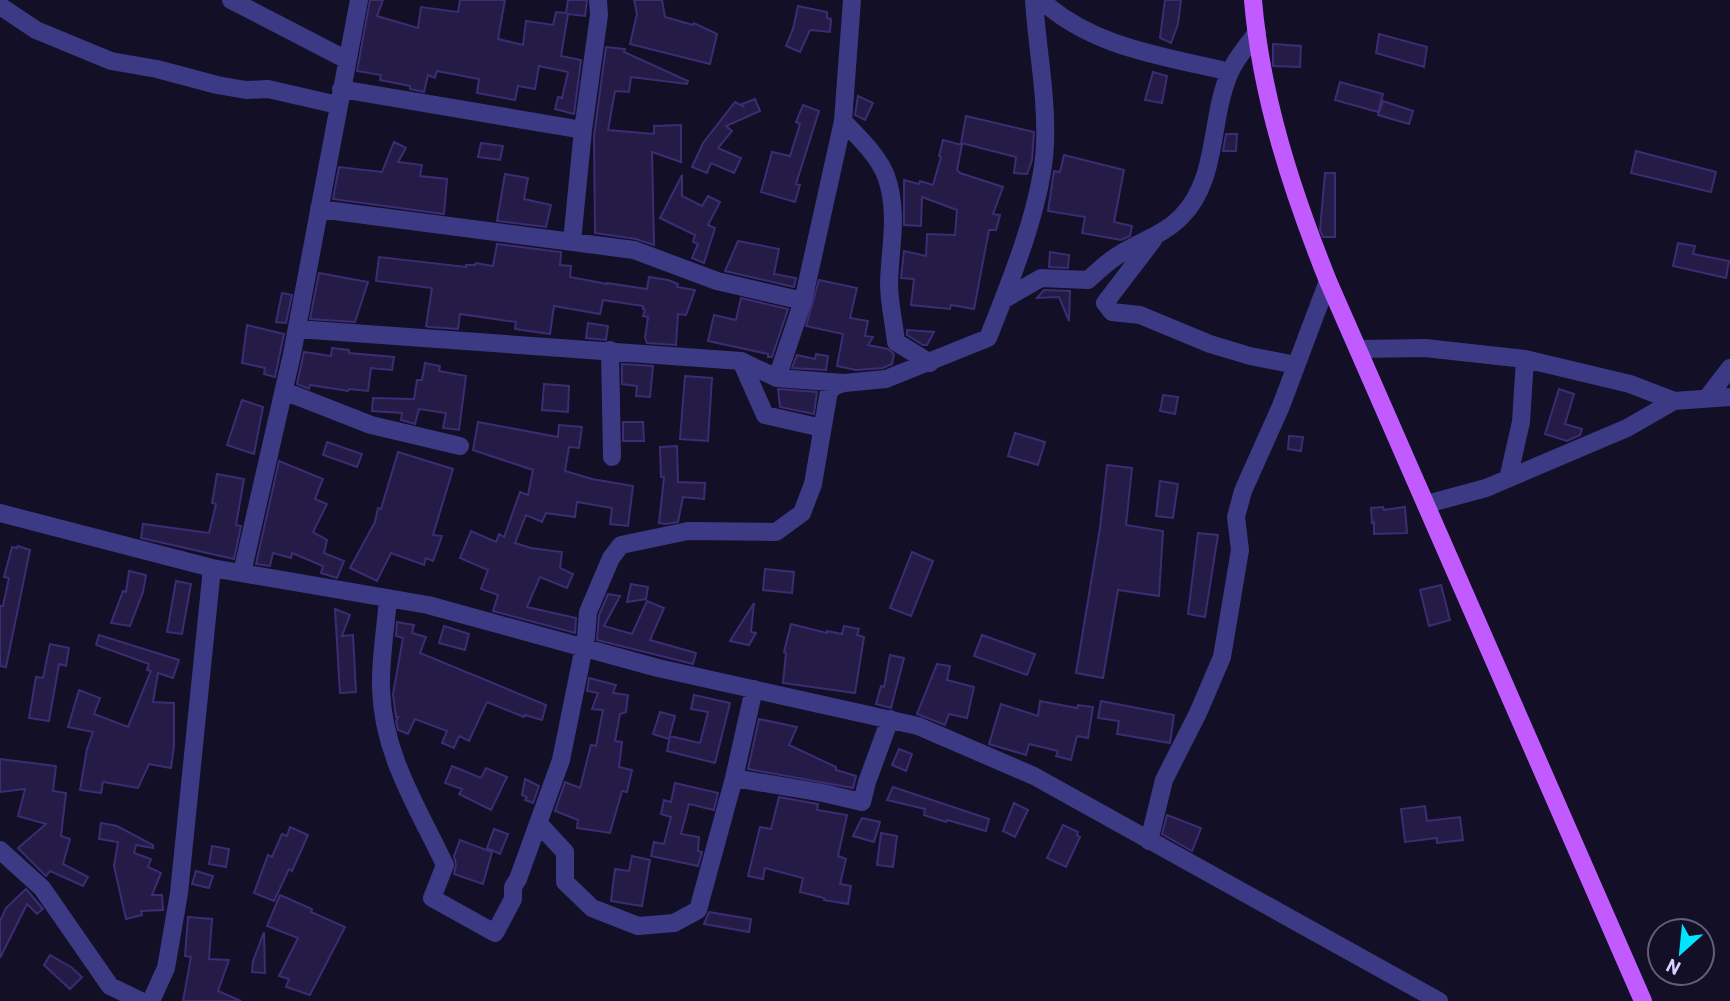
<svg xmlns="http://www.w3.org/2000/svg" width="1730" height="1001" viewBox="0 0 1730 1001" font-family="Barlow,sans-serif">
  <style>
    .building { fill: #241b47; stroke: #3b2d73; stroke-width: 2 }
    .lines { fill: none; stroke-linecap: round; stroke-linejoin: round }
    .minor { stroke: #3d3a85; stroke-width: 18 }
    .major { stroke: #c25bff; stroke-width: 18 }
  </style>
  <rect width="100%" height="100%" fill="#130f26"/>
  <path class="building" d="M370,0H383L377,16L418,28L421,7L458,12L460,0H505L498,39L523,45L526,21L553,25L556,12L566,13L568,0H587L585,16L568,14L561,56L581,60L574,114L555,109L558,97L562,98L568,72L539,66L535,89L518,86L515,100L477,93L479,79L437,71L435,78L428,75L424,92L410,89V86L380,80L381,75L357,71Z
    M634,0H662L665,17L693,25L694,23L717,34L710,64L630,44L637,14Z
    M1165,0H1181L1178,24L1171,43L1160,38Z
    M798,6L827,12V18L831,19L830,32L810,30L800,52L786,46L793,29Z
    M1379,34L1427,47L1424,67L1376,53Z
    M1273,44L1301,46L1300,67L1273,66Z
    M606,47L625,49L624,52L688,81L687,84L631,77L629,92L615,91L608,130L654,134V126L681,125V162L652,152L654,245L636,239L595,233L594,136Z
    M1153,72L1167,76L1162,103L1145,100Z
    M1340,82L1383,94L1378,112L1335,100Z
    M858,96L873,103L865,120L855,115Z
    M755,99L760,111L726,126L732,131L718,148L741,158L734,173L711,163L707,173L692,167L703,143L735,102L743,106L742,104Z
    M1383,101L1413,111L1409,124L1378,115Z
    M803,105L819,111L796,184L800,185L795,202L761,192L772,152L790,156L800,124L796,122Z
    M966,116L1034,132L1032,160L1027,174L1014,173L1016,157L961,143Z
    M1226,134H1237L1236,151H1223Z
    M943,140L962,145L957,170L960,173L1003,187L993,214L1000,215L996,230H989L974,309L951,305L950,309L911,305L914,279L901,278L904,251L926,256L927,234L955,235L957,210L922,197L921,226L904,225V180L919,184L920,181L933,185L941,157L939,156Z
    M394,142L406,148L398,162L422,165L420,176L447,179L444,214L333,199L339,167L382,172Z
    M481,143L503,146L500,160L478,157Z
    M1636,151L1716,172L1711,192L1631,173Z
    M1064,155L1124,170L1114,222L1132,226L1130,236L1121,240L1082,233L1085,217L1048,211L1054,171L1060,172Z
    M1325,173H1335V237H1323L1320,230Z
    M505,174L528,178L524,199L551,205L546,227L497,221Z
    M682,175V196L702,206L708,196L720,202L708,225L715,228L704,263L692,258L698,244L693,242L695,235L660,218Z
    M738,241L779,249L774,274L796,278L794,287L725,271Z
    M1678,243L1695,246L1693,254L1729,261L1726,278L1673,266Z
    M497,244L561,252L560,265L571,266L570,277L607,284V283L647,289L649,277L668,280L678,284L677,287L695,290L686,315L678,314L676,345L647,343L645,338L648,317L643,316L645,310L643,309V306L603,300L600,314L554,306L550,334L515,329L516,322L460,314L458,329L429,327L426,326L432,288L376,281L379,257L466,267V265H475L476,263L493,266Z
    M1050,252L1069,255L1068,268L1049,267Z
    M319,273L368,282L355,322L310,319Z
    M819,280L857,288L850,318L868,321L865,336L873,337L868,345L888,349L894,354L892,364L883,368L856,370L837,366L843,334L806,326Z
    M1044,290L1070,291L1069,321L1059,297L1037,298Z
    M282,293L292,295L286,323L276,322Z
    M741,298L788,309L772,357H768V354L708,341L714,315L736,320Z
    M588,323L608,326L606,340L586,338Z
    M247,325L284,334L275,377L264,374L265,368L242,363Z
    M907,330L934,332L927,345H923L907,335Z
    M332,348L349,350V353L394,357L392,370L371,368L368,391L349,389L348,391L310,385L309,389L297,384L304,352L331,356Z
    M816,354L828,356L826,370L792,368L797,355L815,359Z
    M425,363L440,366L439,371L466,376L459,430L443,428L446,413L419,409L415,424L401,420L402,413L372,411L373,398L414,399L417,380H422Z
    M622,364L653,366L650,397L636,396L637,386L622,384Z
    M685,376L712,378L708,441L680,439Z
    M544,384L569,386L568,412L542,410Z
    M778,389L817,392L814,414L780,407Z
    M1559,389L1574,394L1565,424L1582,429L1580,435L1567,441L1545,434Z
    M1163,395L1178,397L1175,414L1160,411Z
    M242,400L263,407L254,454L227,445Z
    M478,422L558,437L559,425L582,427L579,448L569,447L565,471L592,479L633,486L628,526L610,524L612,508L577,502L575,517L546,513L542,522L526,515L515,543L531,548L562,552L560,568L573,574L567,588L540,577L527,607L576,618L575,633L493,611L498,595L481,589L488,570L460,558L471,531L496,542L499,534L504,537L520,492L528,495L533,470L473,450Z
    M623,422H643L644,441H623Z
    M1015,433L1045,442L1038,465L1008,456Z
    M1289,436L1303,437L1301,451L1288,449Z
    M327,442L362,454L357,467L323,455Z
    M677,446L678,482L705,483L704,499L683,497L678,522L665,524L659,523L664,477H661L660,447Z
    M398,452L453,469L433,535L442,536L433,561L426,558L424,565L391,553L377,581L350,568L375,522L378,508L381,509Z
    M279,461L323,479L315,499L327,504L313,532L327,540L324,553L344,561L337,578L321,573L323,566L292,553L291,558L273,553L270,566L256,564Z
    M1107,465L1132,468L1126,525L1163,531L1159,596L1118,590L1103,678L1076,673L1100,528Z
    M217,474L244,479L236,525L241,526L234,559L141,538L143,524L209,533L216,504L212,503Z
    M1160,481L1178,484L1173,518L1156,516Z
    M1383,507L1384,510L1405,507L1407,533L1374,534V522L1372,523L1371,508Z
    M1198,533L1218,535L1205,617L1188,614Z
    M18,546L30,550L6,667L0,666V606H3L9,578L4,577L12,547L17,548Z
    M912,552L933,561L911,616L890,608Z
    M765,569L794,572L792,593L763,590Z
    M129,571L146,575L143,592L130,626L111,623L123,591L126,592Z
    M176,581L191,584L182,634L167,632Z
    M631,584L648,587L646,599L627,602Z
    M1441,585L1450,620L1429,626L1420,590Z
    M608,594L620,596L604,626L632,634L647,601L664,608L650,640L696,653L693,664L597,640L599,615Z
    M754,603L751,632L756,633L749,645L730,641Z
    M335,609L350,615L342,636L353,635L356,692L340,693Z
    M397,622L414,625L412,633L426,637L420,653L546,705L542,720L525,715L524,717L487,702L469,741L459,736L454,748L442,743L447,731L415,719L408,734L398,730L396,721L398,717H396L393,694L403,638L396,636Z
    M791,624L827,633V631L842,634L844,626L859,629L857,635L864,637L855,693L783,683L786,653L784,652Z
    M444,626L469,634L465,650L439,643Z
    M99,635L179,660L173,678L158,673L153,702L174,703V746L171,768L149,764L138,788L103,782L101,793L80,790L87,749L93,732L68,727L79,690L100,698L94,714L128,727L151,671L147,670L149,664L96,645Z
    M982,635L1035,654L1027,675L974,656Z
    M50,644L69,648L66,666L59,664L49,721L29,718L36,677L43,678Z
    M890,655L904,658L891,708L876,704L881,686L884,687Z
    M937,664L950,666L947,680L974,687L967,718L949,714L945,725L917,714Z
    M589,678L616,685L613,693L628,695L626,712L620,714L615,741L622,742L619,767L632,770L627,792L622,791L610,833L577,828L578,820L555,811L565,782L580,788L591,745L596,746L603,710L592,709L598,693L587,691Z
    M694,695L730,703L715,763L667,751L670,736L700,743L708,712L691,709Z
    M1040,701L1077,708L1078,705L1093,707L1088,738L1077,736L1071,760L1056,756L1058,751L1029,744L1026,755L989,744L1001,704L1038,716Z
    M1101,701L1174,715L1170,743L1117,734L1119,721L1098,718Z
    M660,712L675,716L669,739L653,734Z
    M759,719L797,727L789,745L836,767V770L856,776L853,788L748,769Z
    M899,749L912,754L906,771L892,765Z
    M0,759L56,766L53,791L66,793L61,836L70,839L63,864L88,877L83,886L50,871L46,876L18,848L46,824L18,816L25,789L0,792Z
    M452,766L481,778L486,768L507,777L491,810L459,794L462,789L445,783Z
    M525,779L539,786L533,803L525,800L527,797L522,795Z
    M675,783L718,793L714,810L689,804L681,834L699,837L698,851L702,852L698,866L651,856L654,842L664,844L671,817L661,814L664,800L671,802Z
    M893,787L989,819L986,831L947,820L946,822L924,815L925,809L887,800Z
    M779,797L818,804L817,810L847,815L838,856L846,859L840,884L851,886L848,904L824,900V898L800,892L803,878L765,868L763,879L748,876L760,827L771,829Z
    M1014,803L1028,810L1015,837L1003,831Z
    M1425,806L1427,821L1460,817L1463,840L1437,843V838L1405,842L1401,809Z
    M1167,815L1201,828L1192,851L1162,834Z
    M862,818L880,822L874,842L853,836Z
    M101,823L117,826L153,845V848L136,845L134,853L151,859L148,867L161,873L152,895H162L163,910L141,911L142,915L126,919L114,866L118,842L99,839Z
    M1063,825L1078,832L1077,835L1080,837L1066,867L1047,858Z
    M290,827L308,835L292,871L289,869L274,901L254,893L268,855L272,857L282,834L287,836Z
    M494,829L508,834L500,854L487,848Z
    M881,833L897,836L893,867L877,865Z
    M460,840L492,852L483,884L454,874L456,865L454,856Z
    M212,846L229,849L226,867L209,864Z
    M632,856L650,860L642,906L611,901L615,869L629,871Z
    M196,871L213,876L209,888L192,884Z
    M26,889L43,909L37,914L27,904L0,958V921L6,908Z
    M280,895L312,909L311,912L345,927L310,995L286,987L289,979L279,976L298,938L267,926Z
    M709,912L751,919L749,932L704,924Z
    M188,917L212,919L209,959L229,960L218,991L241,1001H183L191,957L185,956Z
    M264,932L265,973L252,972L253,961Z
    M50,955L71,967L82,977L70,989L44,965Z"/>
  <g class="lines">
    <path class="minor" d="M231,0L347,60
      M1041,0C1093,48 1164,56 1230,72
      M0,6L36,30L111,61L157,69L217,85L246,90L268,89L338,105
      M341,89L583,130
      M843,121C858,137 878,155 886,176C899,212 890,247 889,283C889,302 894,323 896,342L930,363
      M319,209L634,250L717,281L803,301
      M1153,240L1105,303L1112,312L1140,315L1210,344L1250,356L1296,365
      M572,241L583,130L599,15L598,0
      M1003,300L1041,278L1088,280C1097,272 1107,262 1117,256C1138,242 1162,236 1181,217C1219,179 1209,119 1230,72C1236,58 1248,45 1257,32
      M297,329L741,361L777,378L844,383L886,379L988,338C1010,283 1043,202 1045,144C1047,96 1037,48 1034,0
      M1359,349L1425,348L1525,359L1630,384L1674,401L1730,397
      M610,350L612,457
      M741,361L765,415L822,428
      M777,378L803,301L843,121L852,0
      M284,391L371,425L460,446
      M1707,398L1730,368
      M1508,479L1521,422L1525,359
      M1427,504L1486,488L1627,428L1674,401
      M0,513L212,568L428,605L658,668L918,726L1034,776L1439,1001
      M242,573L292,354L359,0
      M388,598C386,627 380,659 381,689C383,755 418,808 445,865L432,898L495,933L513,899V887L518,879L561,760L586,637L588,612L611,558L621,545L688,531L776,532L802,513L813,484L829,391L835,386L844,383
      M734,778L823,793L862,802L867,782L890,719
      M538,823L565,852V882L592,908L638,926L674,923L698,910L734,778L754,689
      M1149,841L1164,780L1198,713L1222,657L1240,550L1236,517L1243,491L1281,406L1328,281
      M0,850L42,888L110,986L141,1001
      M151,1001L166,968L179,893L212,568"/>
    <path class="major" d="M1253,0C1261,97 1292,191 1328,281L1643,1001"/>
  </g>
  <g transform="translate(1681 952) rotate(207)"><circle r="33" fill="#130f26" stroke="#625e7d" stroke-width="2"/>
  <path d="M0-5L12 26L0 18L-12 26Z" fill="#00e5ff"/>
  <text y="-10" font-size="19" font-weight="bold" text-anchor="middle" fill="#d9d4ff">N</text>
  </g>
</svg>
